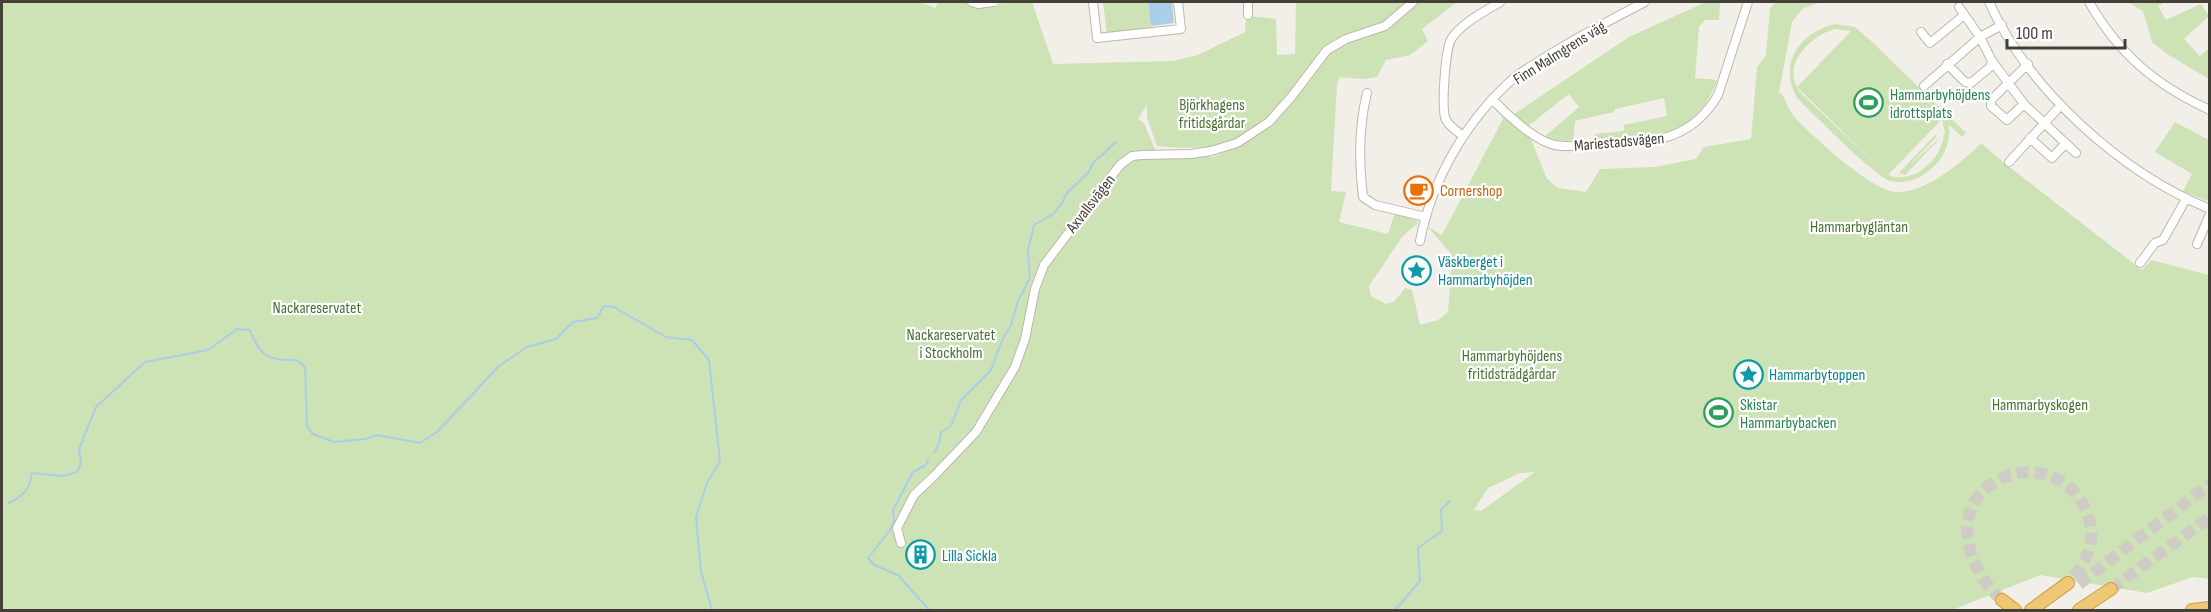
<svg xmlns="http://www.w3.org/2000/svg" width="2211" height="612" viewBox="0 0 2211 612" font-family="'Sofia Sans Condensed',sans-serif">
  <style>
    .green { fill: #cde2b5; fill-rule: evenodd }
    .water { fill: #aacee9 }
    .lines { fill: none; stroke-linecap: round; stroke-linejoin: round }
    .stream { stroke: #aacee9; stroke-width: 2 }
    .highway-tunnel { stroke: #cfccc5; stroke-width: 12; stroke-dasharray: 12 6; stroke-linecap: butt }
    .minor-casing { stroke: #bdb7ab; stroke-width: 10 }
    .highway-casing { stroke: #cd9e47; stroke-width: 14 }
    .minor { stroke: #fff; stroke-width: 8 }
    .highway { stroke: #efc876; stroke-width: 12 }
    .labels { text-anchor: middle; stroke-width: 4.5; stroke-linejoin: round; paint-order: stroke }
    .street-label { font-size: 16px; fill: #454037; stroke: #fff }
    .leisure-label { font-size: 16px; fill: #27864d; stroke: #fff; text-anchor: start }
    .park-label { font-size: 16px; fill: #487131; stroke: #fff }
    .food-label { font-size: 16px; fill: #c56008; stroke: #fff; text-anchor: start }
    .culture-label { font-size: 16px; fill: #0d838f; stroke: #fff; text-anchor: start }
  </style>
  <rect width="100%" height="100%" fill="#f2efe8"/>
  <path class="green" d="M2,2H920L935,8L939,2H969L979,8L996,7L1002,2H1032L1053,64L1173,61L1198,55L1245,32L1246,19L1250,16L1276,19L1277,55L1295,54L1296,2H1457L1422,29L1428,41L1410,55L1386,60L1377,77L1362,79L1340,77L1337,84L1331,191L1346,192L1339,222L1388,234L1395,212L1416,217L1418,223L1402,237L1369,286L1371,296L1386,304L1394,302L1405,288L1412,290L1420,325L1438,320L1448,312L1452,255L1428,227L1442,235L1504,117L1528,132L1547,179L1558,188L1586,192L1600,169L1655,167L1696,159L1704,147L1751,139L1757,67L1766,55L1770,8L1776,2H1821L1802,9L1792,22L1779,92C1785,96 1785,101 1788,107C1791,113 1797,120 1802,125C1821,143 1870,189 1895,192C1925,194 1961,163 1981,143L2003,162L2142,270L2151,260L2209,275V579L2193,577L2147,593L2040,575L1952,610H2ZM1147,104V118L1157,146C1182,148 1208,150 1231,141C1246,135 1260,127 1273,120L1251,140L1213,157L1157,154L1144,123L1138,119ZM1535,472L1481,511L1474,510L1488,488L1520,473Z
    M1103,2H1148L1151,28L1107,33Z
    M1706,2H1720L1719,20H1705L1699,27L1695,78L1717,80C1697,138 1648,138 1596,140L1595,134L1624,131V125L1667,116L1664,98L1615,109L1614,112L1575,121L1573,141L1556,140L1544,137L1579,107L1569,94L1528,126L1513,115L1629,37Z
    M2128,2H2165L2158,6L2166,20L2201,4L2209,16L2184,39L2200,56L2209,48V79L2167,54L2152,42L2143,11Z
    M1834,24L1855,27L1869,39L1966,133L1962,137L1949,125C1951,142 1944,159 1930,170C1919,179 1905,185 1891,181C1874,177 1814,114 1797,98C1778,64 1799,34 1834,24ZM1835,29L1851,31L1797,87L1886,174L1802,94C1778,68 1809,36 1835,29ZM1942,119L1945,133L1910,165L1937,136L1936,134L1899,173L1905,175L1944,134C1942,159 1914,185 1888,175Z
    M2175,122L2209,140L2210,196L2207,201L2183,191L2192,174L2155,152Z"/>
  <path class="water" d="M1148,2H1172L1174,23L1151,26Z"/>
  <g class="lines">
    <path class="stream" d="M934,453L939,444L941,432L951,426L961,400L991,370L1003,338L1011,325L1018,301L1030,278L1028,250L1034,225L1053,214L1063,202L1066,194L1088,173L1094,162L1116,142
      M928,460L926,465L913,472L893,510L894,521L890,530L868,558L874,565L898,575L929,610
      M9,503C23,496 30,489 32,473L63,476L77,472L81,464L79,449L96,407L145,362L208,350L237,329L250,330C260,357 269,361 297,360L305,367L307,427L313,434L334,442L365,439L377,435L420,443L437,432L499,366L527,347L556,339L573,322L597,318L604,306L614,307L666,337L692,340L709,360L720,461L707,483L696,517L701,572L712,610
      M1395,610L1420,581L1418,548L1442,531L1441,510L1450,501"/>
    <path class="highway-tunnel" d="M2079,584L2210,484
      M2111,589L2210,517
      M2002,600C1963,567 1947,499 2007,476C2021,471 2038,471 2052,477C2070,484 2082,497 2088,516C2097,541 2086,565 2068,583"/>
    <defs>
      <path id="minor" d="M972,2L978,4L994,2
        M1093,2L1097,38L1181,29L1178,2
        M1989,2C2028,89 2121,173 2210,209
        M2089,2C2119,54 2155,85 2210,110
        M1248,15V2
        M1921,32L1930,43L1963,16
        M1992,61L2024,104L2076,153
        M1947,64L1965,82L1971,83L1990,67L1992,61L1980,37L1959,7
        M1924,86L1980,37L2002,25
        M1367,93C1359,125 1359,164 1363,197L1375,205L1426,217
        M1492,99C1506,114 1535,141 1555,145C1571,148 1590,145 1606,144C1654,142 1691,141 1718,95L1748,2
        M2024,104L2007,120L1991,106V100L2028,64
        M1463,136C1458,132 1449,126 1446,120C1441,110 1445,47 1452,38C1463,22 1484,12 1500,2
        M2030,138L2052,158L2066,143
        M2009,162L2061,105
        M1420,241C1432,179 1467,119 1515,77C1523,71 1533,65 1541,60C1575,38 1610,20 1645,2
        M2197,244L2210,214
        M2140,263L2155,243L2163,240L2186,199
        M901,543L897,528L914,495L934,476L976,432L1015,367L1025,339L1035,289L1044,265L1120,165L1132,156L1142,155L1191,154L1211,151L1237,143L1269,122L1292,96L1327,50L1346,39L1385,26L1413,2"/>
      <path id="highway" d="M2002,600L2015,610
        M2031,610L2068,583
        M2079,610L2111,589
        M2192,610L2210,608"/>
    </defs>
    <use href="#minor" class="minor-casing"/>
    <use href="#highway" class="highway-casing"/>
    <use href="#minor" class="minor"/>
    <use href="#highway" class="highway"/>
  </g>
  <defs>
    <symbol id="stadium-ring" viewBox="-11 -11 22 22"><circle r="9.5" fill="#fff" stroke="#2e9e5b" stroke-width="1.5"/><path d="M0-5a6.5 5 0 1 0 0 10a6.5 5 0 1 0 0-10ZM-3.5-1.8h7v3.6h-7Z" fill="#2e9e5b"/></symbol>
    <symbol id="cafe-ring" viewBox="-11 -11 22 22"><circle r="9.5" fill="#fff" stroke="#e8710a" stroke-width="1.5"/><path d="M-5.5-4.5H6V0H3Q3 3.5 0 3.5H-2.5Q-5.5 3.5-5.5 0ZM3-3.2v2h1.7v-2ZM-6 4.5H4V6H-6Z" fill="#e8710a"/></symbol>
    <symbol id="sight-ring" viewBox="-11 -11 22 22"><circle r="9.5" fill="#fff" stroke="#0f9aa8" stroke-width="1.5"/><path d="M0-6L1.8-2.2L6-1.7L2.9 1.2L3.7 5.4L0 3.3L-3.7 5.4L-2.9 1.2L-6-1.7L-1.8-2.2Z" fill="#0f9aa8"/></symbol>
    <symbol id="building-ring" viewBox="-11 -11 22 22"><circle r="9.5" fill="#fff" stroke="#0f9aa8" stroke-width="1.5"/><path d="M-4-6H4V6H1V3H-1V6H-4ZM-2.5-4.3h1.7v1.8h-1.7ZM.8-4.3h1.7v1.8H.8ZM-2.5-1h1.7V.8h-1.7ZM.8-1h1.7V.8H.8Z" fill="#0f9aa8"/></symbol>
  </defs>
  <g fill-rule="evenodd">
    <use href="#stadium-ring" x="1852" y="86" width="33" height="33"/>
    <use href="#cafe-ring" x="1402" y="174" width="33" height="33"/>
    <use href="#sight-ring" x="1400" y="254" width="33" height="33"/>
    <use href="#sight-ring" x="1732" y="358" width="33" height="33"/>
    <use href="#stadium-ring" x="1702" y="396" width="33" height="33"/>
    <use href="#building-ring" x="904" y="538" width="33" height="33"/>
  </g>
  <g class="labels">
    <g class="street-label">
      <text transform="translate(1559 52) rotate(-32)" y="6">Finn Malmgrens väg</text>
      <text transform="translate(1619 141) rotate(-5)" y="6">Mariestadsvägen</text>
      <text transform="translate(1090 203) rotate(-52)" y="6">Axvallsvägen</text>
    </g>
    <g class="leisure-label">
      <text x="1890" y="100">Hammarbyhöjdens<tspan x="1890" dy="18">idrottsplats</tspan></text>
      <text x="1740" y="410">Skistar<tspan x="1740" dy="18">Hammarbybacken</tspan></text>
    </g>
    <g class="park-label">
      <text x="1212" y="110">Björkhagens<tspan x="1212" dy="18">fritidsgårdar</tspan></text>
      <text x="1859" y="232">Hammarbygläntan</text>
      <text x="317" y="313">Nackareservatet</text>
      <text x="951" y="340">Nackareservatet<tspan x="951" dy="18">i Stockholm</tspan></text>
      <text x="1512" y="361">Hammarbyhöjdens<tspan x="1512" dy="18">fritidsträdgårdar</tspan></text>
      <text x="2040" y="410">Hammarbyskogen</text>
    </g>
    <g class="food-label">
      <text x="1440" y="196">Cornershop</text>
    </g>
    <g class="culture-label">
      <text x="1438" y="267">Väskberget i<tspan x="1438" dy="18">Hammarbyhöjden</tspan></text>
      <text x="1769" y="380">Hammarbytoppen</text>
      <text x="942" y="561">Lilla Sickla</text>
    </g>
  </g>
  <rect width="2211" height="612" fill="none" stroke="#454037" stroke-width="6"/>
  <path d="M2007 39v9h118v-9" fill="none" stroke="#454037" stroke-width="3"/>
  <text x="2016" y="39" font-size="18" fill="#454037" stroke="#ffffff" stroke-width="4.5" paint-order="stroke">100 m</text>
</svg>
